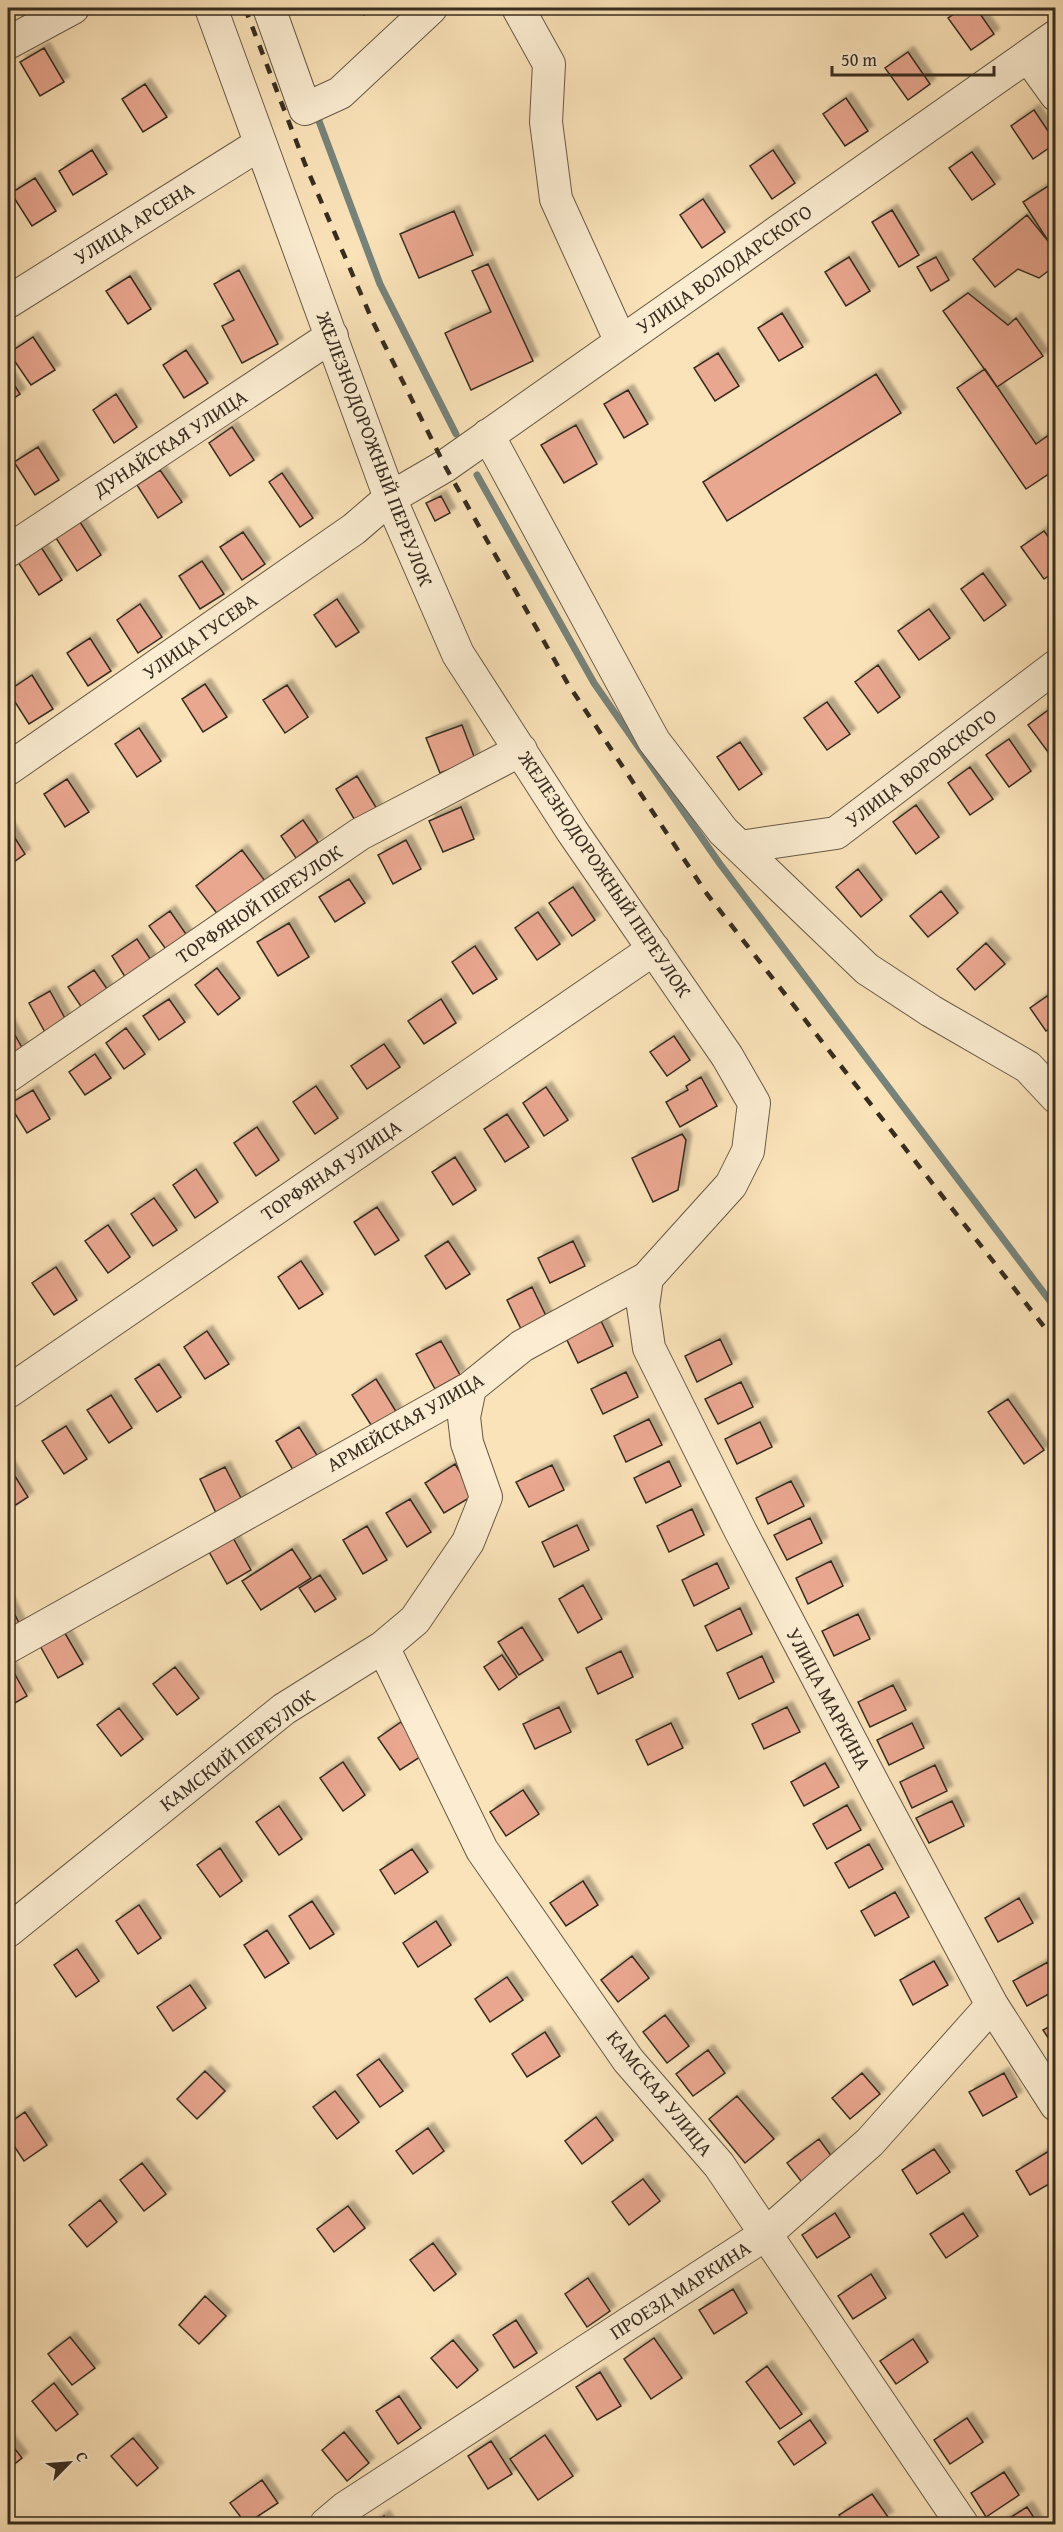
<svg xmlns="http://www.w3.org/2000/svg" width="1063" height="2532" viewBox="0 0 1063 2532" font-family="'Gentium Book Plus',serif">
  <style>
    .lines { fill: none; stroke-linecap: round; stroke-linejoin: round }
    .stream { stroke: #76837b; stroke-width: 7 }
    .building { fill: #eaa790; stroke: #362c20; stroke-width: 1.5; filter: url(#shadow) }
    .minor-casing { stroke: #675a46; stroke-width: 34 }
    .minor { stroke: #fcedd2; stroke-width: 32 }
    .rail { stroke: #362c20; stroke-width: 4.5; stroke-dasharray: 10 10; stroke-linecap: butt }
    .labels { text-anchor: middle; stroke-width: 4.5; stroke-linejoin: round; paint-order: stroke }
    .street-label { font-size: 20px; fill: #362c20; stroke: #fcedd2 }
  </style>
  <defs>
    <filter id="shadow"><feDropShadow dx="5.5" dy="-5.5" stdDeviation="1.5" flood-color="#0004"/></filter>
  </defs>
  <rect width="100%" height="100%" fill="#fbe3b9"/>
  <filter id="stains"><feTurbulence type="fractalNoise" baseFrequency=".00333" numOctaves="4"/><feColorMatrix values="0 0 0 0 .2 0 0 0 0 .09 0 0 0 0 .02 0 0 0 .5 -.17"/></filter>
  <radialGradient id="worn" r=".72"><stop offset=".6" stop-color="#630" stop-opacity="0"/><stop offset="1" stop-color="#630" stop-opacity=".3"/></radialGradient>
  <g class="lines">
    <path class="stream" d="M316,113L380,284L456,434
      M477,475L594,683L720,864L1056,1309"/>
  </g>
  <path class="building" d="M359,8H376L364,15Z
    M963,8H976L994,34L971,50L948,18Z
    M44,48L64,82L40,96L20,62Z
    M908,52L930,84L908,100L885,68Z
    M145,84L167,117L143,132L122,99Z
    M846,98L868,131L845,146L823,114Z
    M1034,110L1056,143L1033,159L1011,126Z
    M92,150L107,174L73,195L59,171Z
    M773,150L795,183L772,199L750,166Z
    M972,152L995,184L972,200L949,168Z
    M35,178L56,211L32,226L11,193Z
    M1056,181V234L1047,239L1023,202Z
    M703,199L725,232L702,248L680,215Z
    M892,210L919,255L899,267L872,222Z
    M454,211L473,255L419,278L400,234Z
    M1027,215L1056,251V265L1039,278L1018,269L995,287L973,259Z
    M849,257L870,291L846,306L825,272Z
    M936,257L949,280L931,291L917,267Z
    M488,264L533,361L471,390L445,333L491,312L472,271Z
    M239,270L278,344L242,363L222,326L234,320L214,284Z
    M130,276L151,309L128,324L106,291Z
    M968,293L1008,325L1016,318L1043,356L997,387L943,311Z
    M782,313L803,347L779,361L758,328Z
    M33,337L55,370L31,385L9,353Z
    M186,350L208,383L184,398L163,365Z
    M718,353L739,386L715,401L694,368Z
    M985,369L1036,444L1056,430V469L1026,489L957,388Z
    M876,374L901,413L727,521L703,482Z
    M8,375L20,394L8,402Z
    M628,390L648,424L624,438L604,404Z
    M116,394L137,427L114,443L93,410Z
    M576,425L597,464L564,483L541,445Z
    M232,427L254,460L230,476L209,443Z
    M38,447L59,480L35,495L14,462Z
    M160,470L182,502L158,518L137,485Z
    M282,473L313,518L300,527L269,482Z
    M441,496L450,513L435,521L426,503Z
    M80,522L101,555L77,571L56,538Z
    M1044,531L1056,547V571L1044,579L1021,547Z
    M243,532L265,564L242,580L220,547Z
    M41,547L62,580L39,595L18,562Z
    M202,561L224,594L200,609L179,576Z
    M983,573L1006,605L984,621L961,589Z
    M337,599L359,632L336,647L314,615Z
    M140,604L162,637L138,653L117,620Z
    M929,609L950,638L919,660L898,631Z
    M90,638L111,671L88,686L67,653Z
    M878,665L900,697L878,713L855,682Z
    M32,675L53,709L29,724L8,691Z
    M205,684L227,717L203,732L182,699Z
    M287,685L308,717L285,733L263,700Z
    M827,702L850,734L827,750L804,718Z
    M1051,708L1056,715V753L1051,756L1028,725Z
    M462,725L475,759L440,773L426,738Z
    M139,728L161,761L137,777L115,744Z
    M1009,739L1031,771L1009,787L986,755Z
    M740,742L762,774L739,790L717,757Z
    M970,767L993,799L970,815L948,783Z
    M357,776L377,809L356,822L336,789Z
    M67,779L89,812L65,827L44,794Z
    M916,805L939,837L916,854L893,822Z
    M461,807L474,839L443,852L429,821Z
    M303,820L318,842L296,858L281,836Z
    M8,827L25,854L8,866Z
    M406,840L421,869L393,884L378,855Z
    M242,850L268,885L222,920L196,886Z
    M858,869L882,900L861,917L836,887Z
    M349,879L365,903L335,922L319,897Z
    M573,887L595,920L572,936L549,903Z
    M941,891L958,913L928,937L910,916Z
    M170,911L188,937L168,952L149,926Z
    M538,912L560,944L537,960L515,928Z
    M289,923L309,957L278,976L257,942Z
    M137,939L153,963L127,980L112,956Z
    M986,943L1005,964L975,990L957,969Z
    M475,946L497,979L473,994L452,962Z
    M217,968L240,998L218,1015L195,985Z
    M94,970L110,993L84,1011L68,987Z
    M1056,990V1024L1046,1031L1030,1008Z
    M50,991L67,1022L46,1034L29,1003Z
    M169,999L185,1022L159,1040L143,1016Z
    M441,999L456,1023L424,1044L408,1021Z
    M8,1023L24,1051L8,1060Z
    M126,1028L145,1054L124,1069L106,1043Z
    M674,1036L690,1060L667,1076L650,1052Z
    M384,1044L400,1067L367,1089L351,1066Z
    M95,1054L111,1078L85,1095L69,1072Z
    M701,1077L717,1106L680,1127L666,1102L688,1090L686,1086Z
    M316,1086L338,1118L315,1134L293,1102Z
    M546,1087L568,1120L544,1136L523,1103Z
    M33,1090L50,1119L27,1133L9,1104Z
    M507,1114L529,1147L505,1162L484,1129Z
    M257,1127L279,1160L256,1176L234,1143Z
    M682,1134L686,1140L678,1190L653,1202L632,1158Z
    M455,1157L476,1190L453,1205L432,1172Z
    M196,1169L218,1202L195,1218L173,1185Z
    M154,1198L177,1230L153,1246L131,1214Z
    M377,1207L399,1240L375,1255L354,1222Z
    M108,1225L130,1257L108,1273L85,1241Z
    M448,1241L470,1274L446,1289L425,1256Z
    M573,1241L585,1266L550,1283L538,1258Z
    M301,1261L323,1294L299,1309L278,1277Z
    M56,1267L77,1300L54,1315L32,1283Z
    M532,1287L549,1322L524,1335L507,1300Z
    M601,1321L613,1346L578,1363L566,1338Z
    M207,1331L229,1364L205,1379L184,1347Z
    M720,1339L732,1364L697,1382L685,1356Z
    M441,1341L460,1375L435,1389L416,1354Z
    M159,1364L181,1397L157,1412L135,1379Z
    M626,1372L638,1397L603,1414L591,1389Z
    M376,1379L397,1413L373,1428L352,1395Z
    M741,1382L753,1407L718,1424L705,1399Z
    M111,1395L132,1428L109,1443L87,1410Z
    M1008,1399L1044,1450L1024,1464L988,1412Z
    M649,1419L662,1445L626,1462L614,1436Z
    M760,1422L772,1447L737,1464L725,1439Z
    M66,1426L87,1459L64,1474L42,1441Z
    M299,1427L320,1460L296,1475L276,1441Z
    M669,1461L681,1486L646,1503L634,1478Z
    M455,1464L474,1495L444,1513L425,1483Z
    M8,1465L28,1497L8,1510Z
    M552,1465L564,1490L529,1507L516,1482Z
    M225,1467L243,1502L217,1515L200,1479Z
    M791,1481L804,1506L768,1524L756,1498Z
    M410,1499L431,1532L407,1547L386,1513Z
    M692,1509L704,1535L669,1552L657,1526Z
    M810,1518L822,1543L787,1560L774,1535Z
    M577,1525L589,1550L554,1567L542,1542Z
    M367,1526L387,1560L363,1574L343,1540Z
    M232,1536L251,1570L227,1584L208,1550Z
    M292,1549L311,1578L261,1610L242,1581Z
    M831,1561L843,1586L808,1604L796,1578Z
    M717,1563L729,1588L694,1606L682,1580Z
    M320,1575L336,1599L315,1612L299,1588Z
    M583,1585L602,1619L578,1633L559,1599Z
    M8,1601L20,1625L8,1632Z
    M740,1608L752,1634L717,1651L705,1626Z
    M858,1614L870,1639L834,1656L822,1631Z
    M522,1627L543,1660L519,1675L498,1642Z
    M63,1630L83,1664L58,1678L39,1644Z
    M621,1651L633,1677L598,1694L586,1668Z
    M502,1655L517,1677L499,1690L484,1667Z
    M762,1656L774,1682L739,1699L727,1673Z
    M8,1662L27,1696L8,1707Z
    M175,1667L199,1698L177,1715L153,1684Z
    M893,1685L906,1710L870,1727L858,1702Z
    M559,1707L571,1732L535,1749L523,1724Z
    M787,1707L800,1732L764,1749L752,1724Z
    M119,1708L143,1739L121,1756L97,1725Z
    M401,1722L423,1755L400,1770L378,1738Z
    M671,1723L683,1748L648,1765L636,1740Z
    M912,1723L924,1748L889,1765L877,1740Z
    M343,1762L365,1795L343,1811L320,1778Z
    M825,1763L839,1787L804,1806L791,1782Z
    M935,1765L947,1791L912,1808L900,1782Z
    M523,1790L539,1814L506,1836L490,1812Z
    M952,1801L964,1826L929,1843L916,1818Z
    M847,1805L861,1830L827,1849L813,1824Z
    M279,1806L302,1839L279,1855L256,1822Z
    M869,1844L883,1869L849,1888L835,1863Z
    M220,1848L242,1881L220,1897L197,1865Z
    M412,1849L428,1872L395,1894L380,1870Z
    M583,1881L598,1905L566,1926L550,1903Z
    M895,1892L909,1917L875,1936L861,1911Z
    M1019,1898L1033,1923L998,1942L985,1918Z
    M312,1901L334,1934L310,1949L289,1916Z
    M139,1905L161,1938L138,1954L116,1921Z
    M436,1921L451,1945L418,1967L403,1943Z
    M267,1930L289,1963L265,1978L244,1945Z
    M77,1949L99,1981L76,1997L54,1965Z
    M632,1956L649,1978L618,2002L601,1980Z
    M934,1961L948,1985L913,2005L900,1980Z
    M1048,1962L1056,1976V1990L1027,2006L1013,1981Z
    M507,1977L523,2000L490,2022L475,1999Z
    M190,1985L206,2008L173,2031L157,2007Z
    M665,2015L689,2046L667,2063L643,2032Z
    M1056,2023V2050L1043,2030Z
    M545,2032L560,2056L527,2077L512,2054Z
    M708,2050L725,2073L693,2096L676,2074Z
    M379,2059L403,2091L380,2107L357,2075Z
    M205,2071L225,2091L197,2119L177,2099Z
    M862,2073L880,2094L850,2119L832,2098Z
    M1004,2073L1017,2097L983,2116L969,2092Z
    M335,2091L359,2122L337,2139L313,2107Z
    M737,2096L774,2139L745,2163L709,2119Z
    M25,2112L47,2145L24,2161L8,2137V2124Z
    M596,2117L613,2140L582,2164L565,2141Z
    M428,2128L444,2151L413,2174L396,2151Z
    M819,2139L835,2161L804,2185L787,2163Z
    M934,2149L950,2172L917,2194L902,2170Z
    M1049,2151L1056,2161V2180L1030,2195L1016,2171Z
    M142,2163L166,2194L144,2211L120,2180Z
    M643,2179L660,2201L629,2225L612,2202Z
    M100,2200L117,2222L87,2247L69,2225Z
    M348,2206L365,2228L334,2252L317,2229Z
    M835,2213L850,2237L817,2258L802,2235Z
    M963,2213L978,2236L946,2258L930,2234Z
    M433,2243L456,2274L434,2291L410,2260Z
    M871,2274L886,2298L853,2319L838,2296Z
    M588,2278L610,2311L587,2327L565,2294Z
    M733,2289L747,2313L714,2334L699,2310Z
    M205,2296L226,2316L199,2344L179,2325Z
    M516,2320L537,2353L514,2368L493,2335Z
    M70,2337L95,2368L72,2385L48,2354Z
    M654,2338L682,2378L651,2399L624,2359Z
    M913,2339L928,2362L896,2384L880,2361Z
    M453,2340L478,2370L457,2388L431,2358Z
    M767,2366L802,2414L780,2429L746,2382Z
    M600,2372L621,2406L597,2420L576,2387Z
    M54,2383L78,2414L56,2431L32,2401Z
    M399,2396L421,2428L398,2444L376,2411Z
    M967,2418L983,2442L950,2464L934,2440Z
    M810,2420L826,2443L794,2465L778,2442Z
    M344,2432L369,2463L347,2481L322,2450Z
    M545,2435L573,2476L538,2500L510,2459Z
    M133,2438L158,2468L137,2486L111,2456Z
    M8,2440L22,2458L8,2469Z
    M491,2441L512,2474L488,2489L468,2456Z
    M1004,2472L1019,2495L986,2517L971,2493Z
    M262,2480L278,2503L246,2524L230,2503Z
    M872,2494L888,2517L876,2524H845L839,2515Z
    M1027,2507L1038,2524H1000Z
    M384,2516L389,2524H372Z"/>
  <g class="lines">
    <defs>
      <path id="minor" d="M269,8L305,109L340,93L431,8
        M518,8L549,64L546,122L556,199L621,342
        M8,43L73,8
        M1028,56L1056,95
        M8,302L260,144
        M488,435L654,741L723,831L867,969L931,1011L1028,1067L1056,1097
        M8,551L332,336
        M8,769L354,529L390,498L445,466L1056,36
        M740,847L836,833L1056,666
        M8,1076L360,834L521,750
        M647,1278L643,1306L649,1348L740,1530L876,1789L992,2005L1056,2105
        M8,1392L654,949
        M8,1647L470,1388L522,1346L647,1278L731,1185L748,1151L754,1103L727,1056L572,831L458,654L390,498L211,8
        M383,1647L482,1850L628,2060L719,2165L962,2524
        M8,1931L284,1709L383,1647L415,1620L468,1542L486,1497L467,1443L464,1417L470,1388
        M326,2524L345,2508L766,2234L870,2142L992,2005"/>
    </defs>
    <use href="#minor" class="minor-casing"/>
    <use href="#minor" class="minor"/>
    <path class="rail" d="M245,8L305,164L373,322L445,466L568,684L707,894L1056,1342"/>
  </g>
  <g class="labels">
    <g class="street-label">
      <text transform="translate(134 223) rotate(-32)" y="7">УЛИЦА АРСЕНА</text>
      <text transform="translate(724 269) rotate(-35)" y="7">УЛИЦА ВОЛОДАРСКОГО</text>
      <text transform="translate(170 443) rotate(-33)" y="7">ДУНАЙСКАЯ УЛИЦА</text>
      <text transform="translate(375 449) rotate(69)" y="7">ЖЕЛЕЗНОДОРОЖНЫЙ ПЕРЕУЛОК</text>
      <text transform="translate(200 636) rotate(-35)" y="7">УЛИЦА ГУСЕВА</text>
      <text transform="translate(921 768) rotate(-37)" y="7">УЛИЦА ВОРОВСКОГО</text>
      <text transform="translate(605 874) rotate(56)" y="7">ЖЕЛЕЗНОДОРОЖНЫЙ ПЕРЕУЛОК</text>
      <text transform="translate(259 904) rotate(-34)" y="7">ТОРФЯНОЙ ПЕРЕУЛОК</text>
      <text transform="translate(331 1170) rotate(-34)" y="7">ТОРФЯНАЯ УЛИЦА</text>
      <text transform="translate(405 1422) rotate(-30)" y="7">АРМЕЙСКАЯ УЛИЦА</text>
      <text transform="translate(829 1699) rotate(62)" y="7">УЛИЦА МАРКИНА</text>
      <text transform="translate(237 1750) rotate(-37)" y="7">КАМСКИЙ ПЕРЕУЛОК</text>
      <text transform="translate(660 2093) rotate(51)" y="7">КАМСКАЯ УЛИЦА</text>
      <text transform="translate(680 2290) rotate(-33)" y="7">ПРОЕЗД МАРКИНА</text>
    </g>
  </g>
  <rect width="1063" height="2532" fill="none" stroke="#fbe3b9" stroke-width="30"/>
  <rect x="9" y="9" width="1045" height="2514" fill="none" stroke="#362c20" stroke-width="3"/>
  <rect x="15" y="15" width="1033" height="2502" fill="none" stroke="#362c20" stroke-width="1.5"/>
  <g transform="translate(69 2463) rotate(65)" stroke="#fcedd2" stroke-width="4.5" paint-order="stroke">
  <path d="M0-4.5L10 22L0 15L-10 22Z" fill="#362c20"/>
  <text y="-9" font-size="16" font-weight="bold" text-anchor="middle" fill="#362c20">С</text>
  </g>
  <path d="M832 66v9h162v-9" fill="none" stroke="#362c20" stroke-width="3"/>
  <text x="841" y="66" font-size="18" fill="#362c20" stroke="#fcedd2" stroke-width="4.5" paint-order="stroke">50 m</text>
  <rect width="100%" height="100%" filter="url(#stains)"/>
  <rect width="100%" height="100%" fill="url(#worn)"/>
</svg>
